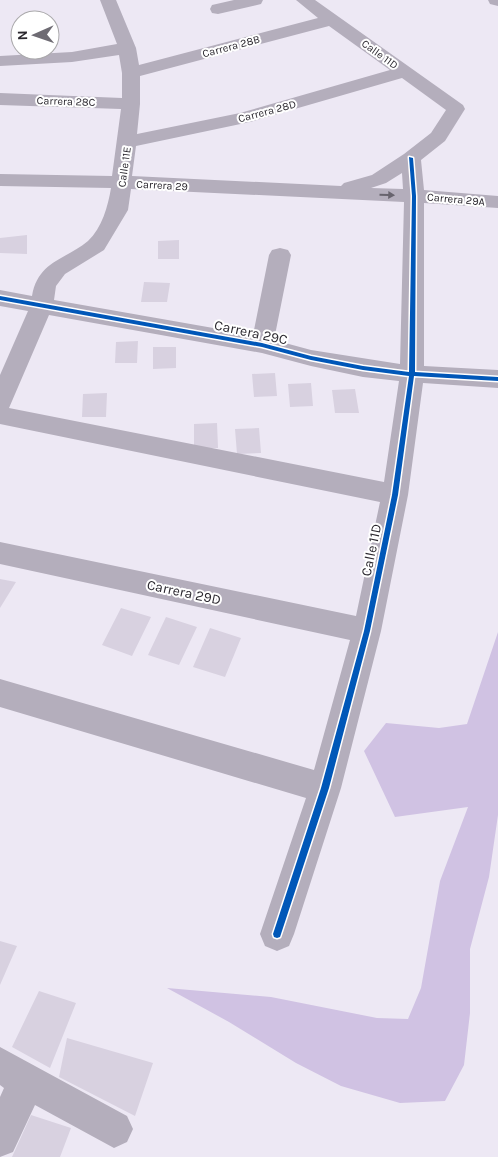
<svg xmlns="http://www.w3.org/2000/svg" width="498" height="1157" viewBox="0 0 498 1157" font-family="Karla,sans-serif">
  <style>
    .forest { fill: #d0c2e3 }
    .building { fill: #d8d1e0 }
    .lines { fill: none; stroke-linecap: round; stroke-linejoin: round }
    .minor { fill: #b4aebc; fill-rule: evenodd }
    .cycleway-casing { stroke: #fff; stroke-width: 3 }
    .cycleway { fill: #0057b8; fill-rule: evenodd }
    .oneway { fill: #68646e }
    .labels { text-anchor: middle; stroke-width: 4; stroke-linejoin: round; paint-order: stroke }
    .far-street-label { font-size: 11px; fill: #2a272e; stroke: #fff }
    .street-label { font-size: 14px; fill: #2a272e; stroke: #fff }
  </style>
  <rect width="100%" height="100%" fill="#ede8f4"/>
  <path class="forest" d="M498,632V815L489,877L470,949V1013L464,1065L445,1101L400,1103L341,1086L296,1063L229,1022L167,988L271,997L377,1018L408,1019L421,988L440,881L468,807L395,817L364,751L386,723L439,728L467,724Z"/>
  <path class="building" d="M27,235V254L0,253V238Z
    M179,240V259H158V241Z
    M144,282L170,283L167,302H141Z
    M138,341L137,363H115L116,342Z
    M153,347H176V368L153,369Z
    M275,373L277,396L254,397L252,374Z
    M311,383L313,406L290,407L288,384Z
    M355,389L359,413H335L332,390Z
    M107,393L106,417H82L83,394Z
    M217,423L218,448H194V424Z
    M259,428L261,453L237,454L235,429Z
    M0,579L16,582L0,608Z
    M121,608L151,617L132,656L102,645Z
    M166,617L197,627L179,665L148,655Z
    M210,628L241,638L225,677L193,667Z
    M0,941L17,946L0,985Z
    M39,991L76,1003L50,1068L12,1047Z
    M67,1038L153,1063L135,1116L59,1077Z
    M31,1115L71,1128L60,1157H12Z"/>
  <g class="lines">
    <path class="minor" d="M100,0H116L136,48L139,65L318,18L296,0H315L463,105L465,109L445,141L421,160L424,190L498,196V208L424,203V366L498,370V388L423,383L408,495L381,631L341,788L294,934L289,946L277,951L265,946L260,934L306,798L0,707V679L314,770L350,640L0,564V542L356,616L380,502L0,424V375L28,311L0,306V290L32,296C38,261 65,260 88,241C102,228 108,206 111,188L0,186V174L112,176L121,109L0,105V93L122,98V73L119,55L72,62L0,66V56L72,52L117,44ZM329,26L390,70L240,113L137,134L140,104V76ZM402,78L446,110L431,133L404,154L372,175L344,183L341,186L132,176L136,146L250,122ZM402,173L403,189L371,188L386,183ZM131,189L404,202L400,364L311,350L274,340L291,255L288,250L280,248L272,250L269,255L253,335L54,300L56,286L65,274L104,250L128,210ZM49,315L262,353L311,366L363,377L399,381L384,482L9,408Z
      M234,0H263L261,4L218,14L212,13L210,9L212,5Z
      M488,0H498V6L490,4Z
      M0,1047L127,1116L133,1129L127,1142L114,1148L35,1105L13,1152L0,1157V1097L4,1088L0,1085Z"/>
    <defs>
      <path id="cycleway" d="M409,157L413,158L416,196L415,372L498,377V381L414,376L398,495L370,631L329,788L281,934L280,937L277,938L274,937L273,934L321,788L364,631L392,495L409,376L363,370L311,360L262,347L0,300V296L262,343L311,356L363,366L409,372L412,196Z"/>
    </defs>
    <use href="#cycleway" class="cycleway-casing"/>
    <use href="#cycleway" class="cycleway"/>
  </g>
  <defs><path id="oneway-solid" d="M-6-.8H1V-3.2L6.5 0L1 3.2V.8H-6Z" transform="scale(1.25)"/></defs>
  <use class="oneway" href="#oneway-solid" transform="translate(387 195) rotate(2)"/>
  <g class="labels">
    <g class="far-street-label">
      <text transform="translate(231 46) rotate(-15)" y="4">Carrera 28B</text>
      <text transform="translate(380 54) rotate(36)" y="4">Calle 11D</text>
      <text transform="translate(66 101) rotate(2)" y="4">Carrera 28C</text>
      <text transform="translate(267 111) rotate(-15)" y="4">Carrera 28D</text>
      <text transform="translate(124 167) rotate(-82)" y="4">Calle 11E</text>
      <text transform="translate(162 185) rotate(3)" y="4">Carrera 29</text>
      <text transform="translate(456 199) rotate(5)" y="4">Carrera 29A</text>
    </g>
    <g class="street-label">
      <text transform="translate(251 332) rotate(12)" y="5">Carrera 29C</text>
      <text transform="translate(371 550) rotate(-78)" y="5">Calle 11D</text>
      <text transform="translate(184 592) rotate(12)" y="5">Carrera 29D</text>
    </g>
  </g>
  <g transform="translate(35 35) rotate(268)"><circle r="24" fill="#ffffff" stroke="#aaa9ab"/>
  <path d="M0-4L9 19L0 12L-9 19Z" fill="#6e6b73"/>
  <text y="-8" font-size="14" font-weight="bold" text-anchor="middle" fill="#2a272e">N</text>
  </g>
</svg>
